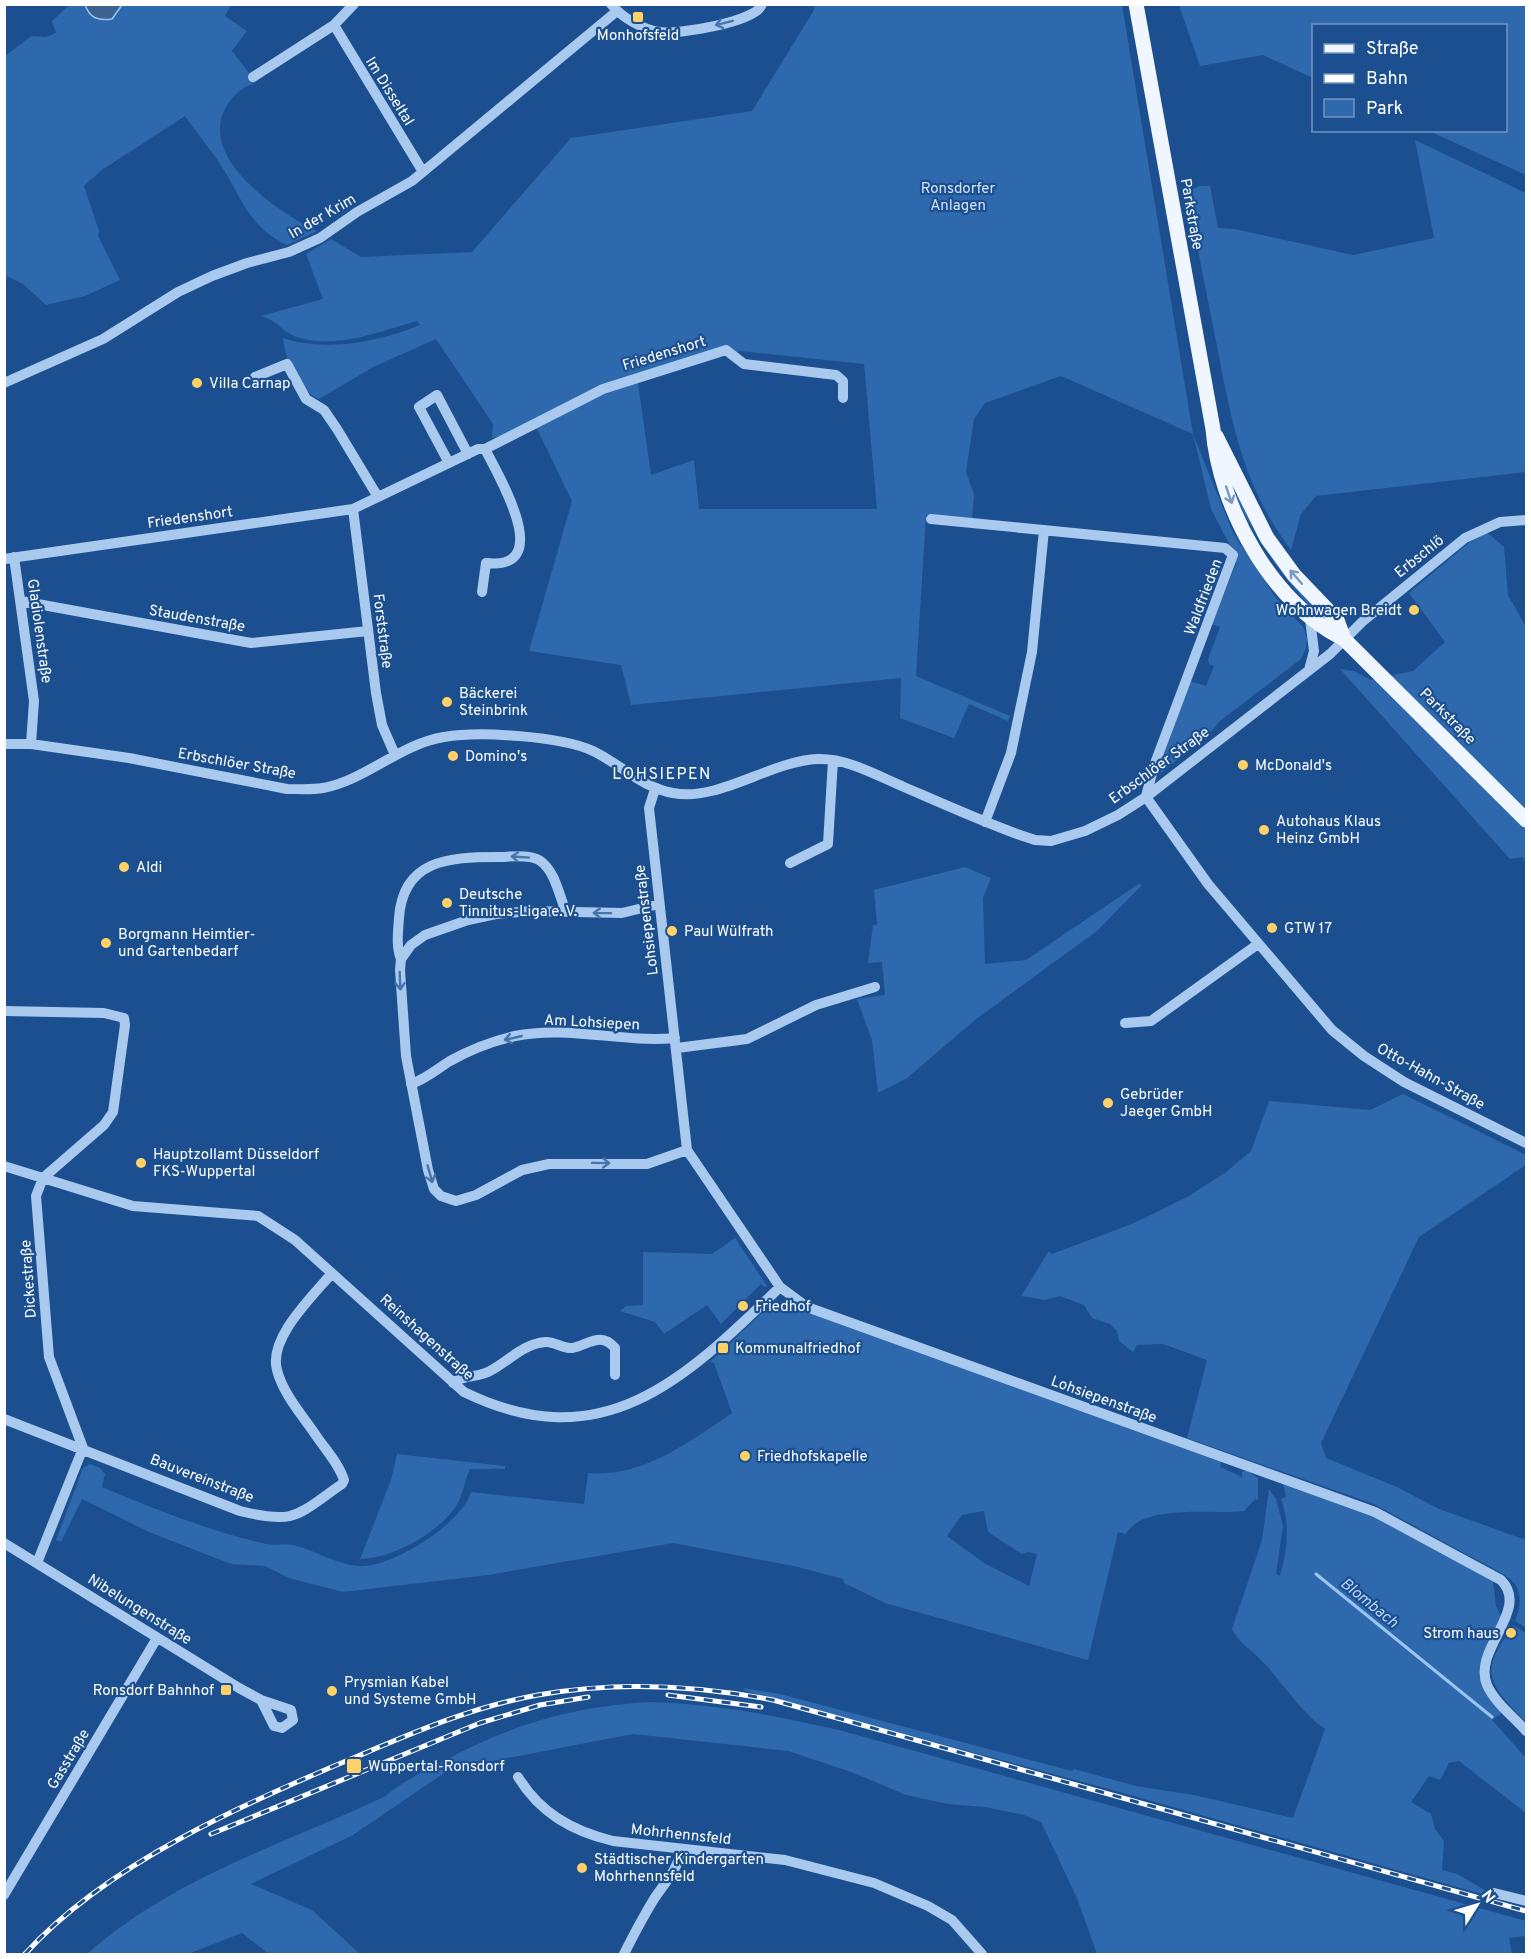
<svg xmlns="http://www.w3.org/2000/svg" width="1531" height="1959" viewBox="0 0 1531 1959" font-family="Overpass,sans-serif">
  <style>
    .green { fill: #2e69ad; fill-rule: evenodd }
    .water { fill: #3c6290; stroke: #9cc4f0; stroke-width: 1.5 }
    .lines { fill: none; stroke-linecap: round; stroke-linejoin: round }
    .stream { stroke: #9cc4f0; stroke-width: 3 }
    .minor { stroke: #a9c9ee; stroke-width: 10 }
    .major { stroke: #f0f6ff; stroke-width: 15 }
    .rail-casing { stroke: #fff; stroke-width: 5 }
    .rail { stroke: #1b4f8f; stroke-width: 3; stroke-dasharray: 9; stroke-linecap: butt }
    .oneway { stroke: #4674ac }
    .oneway2 { stroke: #7b9ac1 }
    .poi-dot { fill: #ffd166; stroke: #1b4f8f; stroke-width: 2 }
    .labels { text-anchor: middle; stroke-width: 4.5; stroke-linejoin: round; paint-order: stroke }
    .poi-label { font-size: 15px; fill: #fff; stroke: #1b4f8f; text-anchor: start }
    .street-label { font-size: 15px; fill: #fff; stroke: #1b4f8f }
    .park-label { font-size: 15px; fill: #cfe3fa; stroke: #1b4f8f }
    .neighbourhood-label { font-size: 16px; letter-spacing: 1.5px; fill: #fff; stroke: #1b4f8f }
    .water-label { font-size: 16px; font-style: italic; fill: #b5d3f5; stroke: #1b4f8f }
  </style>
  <rect width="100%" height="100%" fill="#1b4f8f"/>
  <path class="green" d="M69,5H231L225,16L247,31L232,51L256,82C250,85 241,89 236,94C183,148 275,211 317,231L287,245C246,226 241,194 218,161C208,146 196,132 185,116L102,170L84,186L99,231L98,236L120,280L85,296L46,305L23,284L7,276L5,287V56L31,36L46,37L56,33L52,21Z
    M814,5H1122L1193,434L1233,533L1276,598L1303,627L1307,638L1306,648L1301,659L1220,721L1205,738L1157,776L1190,681L1206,686L1214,666L1209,664L1208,659L1220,627L1212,624L1236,564V557L1211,509L1193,434L1061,376L985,403L974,419L966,472L974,494L972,520L926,515L916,676L1010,716L1008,721L969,704L954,738L900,718L901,678L631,705L621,665L529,651L572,501L537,429L492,438L493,424L436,339L373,367L319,399C300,391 284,359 283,338C325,352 380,342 420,325L417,321C380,331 336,350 297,337C283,333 276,319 261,316L323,299L306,254L331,239L361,257L472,252L571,138L752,111L814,10ZM740,351L864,364L877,509H699L694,460L651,475L638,383Z
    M1179,5H1526V175L1429,131L1506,130V26H1314L1313,78L1263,55L1200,66Z
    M1415,140L1526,193V472L1316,496L1301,514L1291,550C1242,485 1231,419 1216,341C1206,291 1196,241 1187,192L1199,186H1210L1218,228L1235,229L1353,255L1434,238Z
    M1238,495L1330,622L1327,624C1289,586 1259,546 1236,497Z
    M1484,530L1504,547L1508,595L1526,627V862L1522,857L1510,859L1340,669L1354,671L1371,680L1413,671L1445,642L1409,593Z
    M965,867L991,878L983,898L985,964L1026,960L1140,883L1141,886L1098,930L975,1020L907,1078L878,1093L872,1040L857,999L885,995L882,962L868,963L873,925H877L874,890Z
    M1403,1094L1526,1155V1165L1419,1237L1321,1443L1326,1458L1397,1487L1439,1509L1526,1540V1628L1515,1621C1522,1602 1523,1587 1505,1575L1374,1504L1187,1438L1207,1360L1163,1344L1137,1345L1133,1352L1119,1341L1117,1331L1110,1324L1092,1318L1084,1305L1060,1296L1045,1300L1021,1296L1049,1251L1052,1254L1134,1223L1187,1197L1225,1173L1251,1151L1269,1101L1370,1110Z
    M735,1238L767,1286L765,1287L761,1284L721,1324L707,1305L664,1334L655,1322L620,1311L626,1306L643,1305V1252L712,1254Z
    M776,1300L791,1309L794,1305L1222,1461L1220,1467L1242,1477V1472L1246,1470L1258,1478V1500L1255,1499L1244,1511C1213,1515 1143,1503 1126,1534L1118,1532L1088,1660L885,1603L844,1583L843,1579L798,1567L673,1543L488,1575L343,1592L289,1578L265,1566L232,1564L218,1559L149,1532L82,1499L61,1542L56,1540L83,1468L90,1464L100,1468L105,1474L102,1487C156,1510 210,1531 266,1544C275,1546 285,1543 293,1545C315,1550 335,1564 358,1566C390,1569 463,1523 471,1492L584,1504L588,1473C642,1478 689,1442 732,1413L714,1363L710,1362ZM984,1511L988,1532L1022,1554L1029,1552L1037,1554L1029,1586L984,1563L947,1536L962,1515Z
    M397,1454L505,1466V1469C492,1468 482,1470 470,1469C464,1481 463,1497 455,1508C435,1535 393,1558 360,1559L391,1480Z
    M1283,1483L1376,1516L1493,1581L1496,1606L1502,1618C1480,1660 1467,1672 1503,1712L1492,1720L1526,1758V1813L1459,1761L1449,1763L1440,1780L1429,1776L1411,1802L1431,1814L1435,1829L1444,1841L1442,1870L1457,1874L1490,1893L1489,1896L1116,1791L745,1691L743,1688L780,1694L1072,1771L1074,1769L1136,1786L1194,1795L1293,1818L1325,1729C1299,1711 1283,1682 1261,1660C1251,1650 1238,1642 1232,1629L1262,1540L1269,1489L1276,1499L1283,1526L1276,1574L1280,1576C1288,1550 1290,1523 1281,1499L1286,1497Z
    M1513,1625L1526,1633V1722C1511,1705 1483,1684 1494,1658C1498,1647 1507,1636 1513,1625Z
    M647,1702C713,1703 775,1716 839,1730L1526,1921V1936L1509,1938L1512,1954H1097L1077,1898L1041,1822L1024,1815L985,1807L948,1804L906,1795L854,1773L788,1751L633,1734L450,1769L353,1835L251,1884L312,1910L360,1954H269L242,1933L188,1954H87C173,1878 281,1845 384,1797C402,1782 422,1772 442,1762C513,1724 567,1708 647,1702Z"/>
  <path class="water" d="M85,4H122V5L112,19C98,21 89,18 85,4Z"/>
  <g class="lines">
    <path class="stream" d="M1316,1574L1492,1717"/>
    <path class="minor" d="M611,4C621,17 642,29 659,32C676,35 758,22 762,4
      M334,25L423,172
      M253,77L334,25L354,4
      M255,377L287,364L306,399L324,410L337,429L378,497
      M4,383L103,339L178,292L212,276L247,263L289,252L320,238L357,212L412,181L617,11
      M449,463L419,407L437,395L468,454
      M353,509L376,693L382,725L395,755
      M931,519L1225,548L1233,555L1154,766L1146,796
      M14,557L34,701L31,744
      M4,559L353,509L478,449H485L603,389L726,350L744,364L836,375L843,381V398
      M482,592L486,563C556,571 499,477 485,449
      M21,601L251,643L368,631
      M1309,670L1314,651L1310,619
      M4,744H31L129,758L287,789C299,789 311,790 323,788C366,780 400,744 444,737C479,731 561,736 593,751C620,764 643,788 673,793C719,802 770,761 818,759C847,758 878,776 904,787C941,803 979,820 1017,834L1035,840L1051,841L1085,831L1118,815L1146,797L1330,654L1362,622L1465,538L1500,522L1526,520
      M655,789L649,808L687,1150L780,1287L807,1307L1375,1512L1501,1580C1531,1610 1472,1649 1487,1685C1495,1703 1514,1717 1526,1731
      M1146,797L1208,884L1332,1030L1364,1056L1404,1082L1526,1143
      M985,822L1011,753L1032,652L1044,530
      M790,863L828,844L833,760
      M659,904L622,913L531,911L496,914L468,920L425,935L411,945L401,959L400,970L406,1056L428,1170L434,1189L441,1196L456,1201L476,1195L522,1170L549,1164H647L687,1150
      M401,959C396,947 398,932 399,918C403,860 448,857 498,857C509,857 529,854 539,860C555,870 559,895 566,912
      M4,1011L104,1013L124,1018L125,1025L113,1112L104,1125L43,1178L36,1196L49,1357L83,1448L37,1563
      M1125,1023L1151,1021L1258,944
      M677,1048L747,1039L816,1005L875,987
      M411,1084C426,1079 437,1069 450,1061C470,1050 493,1041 515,1036C567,1025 622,1043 675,1038
      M4,1166L133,1206L258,1216L295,1240L464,1392C603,1460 685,1379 780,1287
      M453,1383C465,1374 475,1378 488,1372C507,1363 522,1344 545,1342C554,1341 563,1349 572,1348C588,1345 601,1331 615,1348V1375
      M4,1419L240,1511C296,1525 297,1515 342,1484L344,1480C339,1464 326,1450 317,1437C303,1416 283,1394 277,1370C268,1338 313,1296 332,1273
      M4,1543L239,1688L261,1700L291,1710L293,1720L282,1728L274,1726L261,1700
      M518,1777C540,1813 572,1831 613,1841L785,1860L874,1883L928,1906L952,1920L982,1954
      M1494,1893L1526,1901
      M4,1895L157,1638
      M624,1954C633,1936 643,1917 654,1899C666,1881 677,1871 682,1849"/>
    <path class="major" d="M1136,4L1213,429C1219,507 1272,604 1344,639L1526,820
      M1216,436L1267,538L1294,575L1337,620L1344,639"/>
    <defs>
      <path id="rail" d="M668,1695L761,1707
        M211,1834L480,1723L540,1705L588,1697
        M25,1954C106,1864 247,1802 358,1756C417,1731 475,1706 538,1695C617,1681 695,1685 773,1700L1526,1911"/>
    </defs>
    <use href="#rail" class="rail-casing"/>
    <use href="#rail" class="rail"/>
  </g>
  <defs><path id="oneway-shaft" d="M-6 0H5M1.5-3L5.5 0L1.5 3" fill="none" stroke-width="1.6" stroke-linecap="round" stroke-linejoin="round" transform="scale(1.5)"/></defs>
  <g class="oneway">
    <use href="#oneway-shaft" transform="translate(724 23) rotate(166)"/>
    <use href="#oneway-shaft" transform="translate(520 857) rotate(-176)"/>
    <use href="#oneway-shaft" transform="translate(602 913) rotate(-179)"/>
    <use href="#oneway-shaft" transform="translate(400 981) rotate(88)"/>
    <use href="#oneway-shaft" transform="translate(513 1038) rotate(167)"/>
    <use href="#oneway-shaft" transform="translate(601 1163) rotate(1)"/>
    <use href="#oneway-shaft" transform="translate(430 1174) rotate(74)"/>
  </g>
  <g class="oneway2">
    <use href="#oneway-shaft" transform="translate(1229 495) rotate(71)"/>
    <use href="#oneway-shaft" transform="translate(1296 577) rotate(-131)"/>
  </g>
  <g class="poi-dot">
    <rect x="632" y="11" width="12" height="12" rx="3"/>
    <circle cx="197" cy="383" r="6"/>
    <circle cx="1414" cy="610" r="6"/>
    <circle cx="447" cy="702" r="6"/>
    <circle cx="453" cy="756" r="6"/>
    <circle cx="1243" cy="765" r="6"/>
    <circle cx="1264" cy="830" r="6"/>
    <circle cx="124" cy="867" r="6"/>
    <circle cx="447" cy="903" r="6"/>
    <circle cx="1272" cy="928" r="6"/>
    <circle cx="672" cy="931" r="6"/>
    <circle cx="106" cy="943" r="6"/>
    <circle cx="1108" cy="1103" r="6"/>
    <circle cx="141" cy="1163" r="6"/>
    <circle cx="743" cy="1306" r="6"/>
    <rect x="717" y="1342" width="12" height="12" rx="3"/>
    <circle cx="745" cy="1456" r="6"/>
    <circle cx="1511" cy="1633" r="6"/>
    <rect x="220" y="1684" width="12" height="12" rx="3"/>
    <circle cx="332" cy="1691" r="6"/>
    <rect x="346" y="1758" width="16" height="16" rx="3"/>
    <circle cx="582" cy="1868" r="6"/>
  </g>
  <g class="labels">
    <g class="poi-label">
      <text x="638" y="40" text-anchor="middle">Monhofsfeld</text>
      <text x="209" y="388">Villa Carnap</text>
      <text x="1402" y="615" text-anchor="end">Wohnwagen Breidt</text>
      <text x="459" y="698">Bäckerei<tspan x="459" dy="17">Steinbrink</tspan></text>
      <text x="465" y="761">Domino's</text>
      <text x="1255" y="770">McDonald's</text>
      <text x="1276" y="826">Autohaus Klaus<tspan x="1276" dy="17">Heinz GmbH</tspan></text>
      <text x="136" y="872">Aldi</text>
      <text x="459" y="899">Deutsche<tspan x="459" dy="17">Tinnitus-Liga e. V.</tspan></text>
      <text x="1284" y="933">GTW 17</text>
      <text x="684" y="936">Paul Wülfrath</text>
      <text x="118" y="939">Borgmann Heimtier-<tspan x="118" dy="17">und Gartenbedarf</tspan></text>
      <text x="1120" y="1099">Gebrüder<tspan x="1120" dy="17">Jaeger GmbH</tspan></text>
      <text x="153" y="1159">Hauptzollamt Düsseldorf<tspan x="153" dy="17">FKS-Wuppertal</tspan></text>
      <text x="755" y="1311">Friedhof</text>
      <text x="735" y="1353">Kommunalfriedhof</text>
      <text x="757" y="1461">Friedhofskapelle</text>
      <text x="1499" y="1638" text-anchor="end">Strom haus</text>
      <text x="344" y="1687">Prysmian Kabel<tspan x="344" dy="17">und Systeme GmbH</tspan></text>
      <text x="214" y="1695" text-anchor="end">Ronsdorf Bahnhof</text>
      <text x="368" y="1771">Wuppertal-Ronsdorf</text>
      <text x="594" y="1864">Städtischer Kindergarten<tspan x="594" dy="17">Mohrhennsfeld</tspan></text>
    </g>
    <g class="street-label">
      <text transform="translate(390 91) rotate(58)" y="5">Im Disseltal</text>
      <text transform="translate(1192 214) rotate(80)" y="5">Parkstraße</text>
      <text transform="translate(322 216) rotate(-30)" y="5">In der Krim</text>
      <text transform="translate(664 353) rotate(-17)" y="5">Friedenshort</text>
      <text transform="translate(190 517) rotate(-8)" y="5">Friedenshort</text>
      <text transform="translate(1419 556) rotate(-39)" y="5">Erbschlö</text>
      <text transform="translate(1203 597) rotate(-69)" y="5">Waldfrieden</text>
      <text transform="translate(197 618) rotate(10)" y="5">Staudenstraße</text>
      <text transform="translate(40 631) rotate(82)" y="5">Gladiolenstraße</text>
      <text transform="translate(383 631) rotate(83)" y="5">Forststraße</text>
      <text transform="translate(1448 716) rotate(45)" y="5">Parkstraße</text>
      <text transform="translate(237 763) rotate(10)" y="5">Erbschlöer Straße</text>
      <text transform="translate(1159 765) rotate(-36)" y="5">Erbschlöer Straße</text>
      <text transform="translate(646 920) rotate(-97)" y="5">Lohsiepenstraße</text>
      <text transform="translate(592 1022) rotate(3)" y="5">Am Lohsiepen</text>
      <text transform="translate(1431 1076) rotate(29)" y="5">Otto-Hahn-Straße</text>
      <text transform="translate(28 1279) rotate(-94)" y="5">Dickestraße</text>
      <text transform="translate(427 1337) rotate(42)" y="5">Reinshagenstraße</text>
      <text transform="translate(1104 1399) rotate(20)" y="5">Lohsiepenstraße</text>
      <text transform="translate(202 1478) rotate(21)" y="5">Bauvereinstraße</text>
      <text transform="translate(140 1609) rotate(32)" y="5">Nibelungenstraße</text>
      <text transform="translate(68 1759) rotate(-59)" y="5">Gasstraße</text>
      <text transform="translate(681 1834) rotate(6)" y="5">Mohrhennsfeld</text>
    </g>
    <g class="park-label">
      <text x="958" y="193">Ronsdorfer<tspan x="958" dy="17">Anlagen</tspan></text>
    </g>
    <g class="neighbourhood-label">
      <text x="662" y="779">LOHSIEPEN</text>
    </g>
    <g class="water-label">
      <text transform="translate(1370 1602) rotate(39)" y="6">Blombach</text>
    </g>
  </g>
  <rect width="1531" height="1959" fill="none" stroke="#ffffff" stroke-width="12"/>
  <rect x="1312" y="24" width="195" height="108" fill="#1b4f8f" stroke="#7695bc" stroke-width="1.5"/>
  <rect x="1324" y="44" width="30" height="9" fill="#f0f6ff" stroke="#7695bc" stroke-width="1.5"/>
  <text x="1366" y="54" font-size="18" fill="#ffffff">Straße</text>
  <rect x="1324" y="74" width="30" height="9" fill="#ffffff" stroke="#7695bc" stroke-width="1.5"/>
  <text x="1366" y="84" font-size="18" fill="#ffffff">Bahn</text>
  <rect x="1324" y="99" width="30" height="18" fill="#2e69ad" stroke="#7695bc" stroke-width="1.5"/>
  <text x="1366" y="114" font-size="18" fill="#ffffff">Park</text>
  <g transform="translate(1477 1905) rotate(53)" stroke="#1b4f8f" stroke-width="4.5" paint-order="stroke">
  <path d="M0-4.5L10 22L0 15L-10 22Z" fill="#ffffff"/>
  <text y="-9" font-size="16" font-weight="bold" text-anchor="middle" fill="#ffffff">N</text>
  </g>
</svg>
